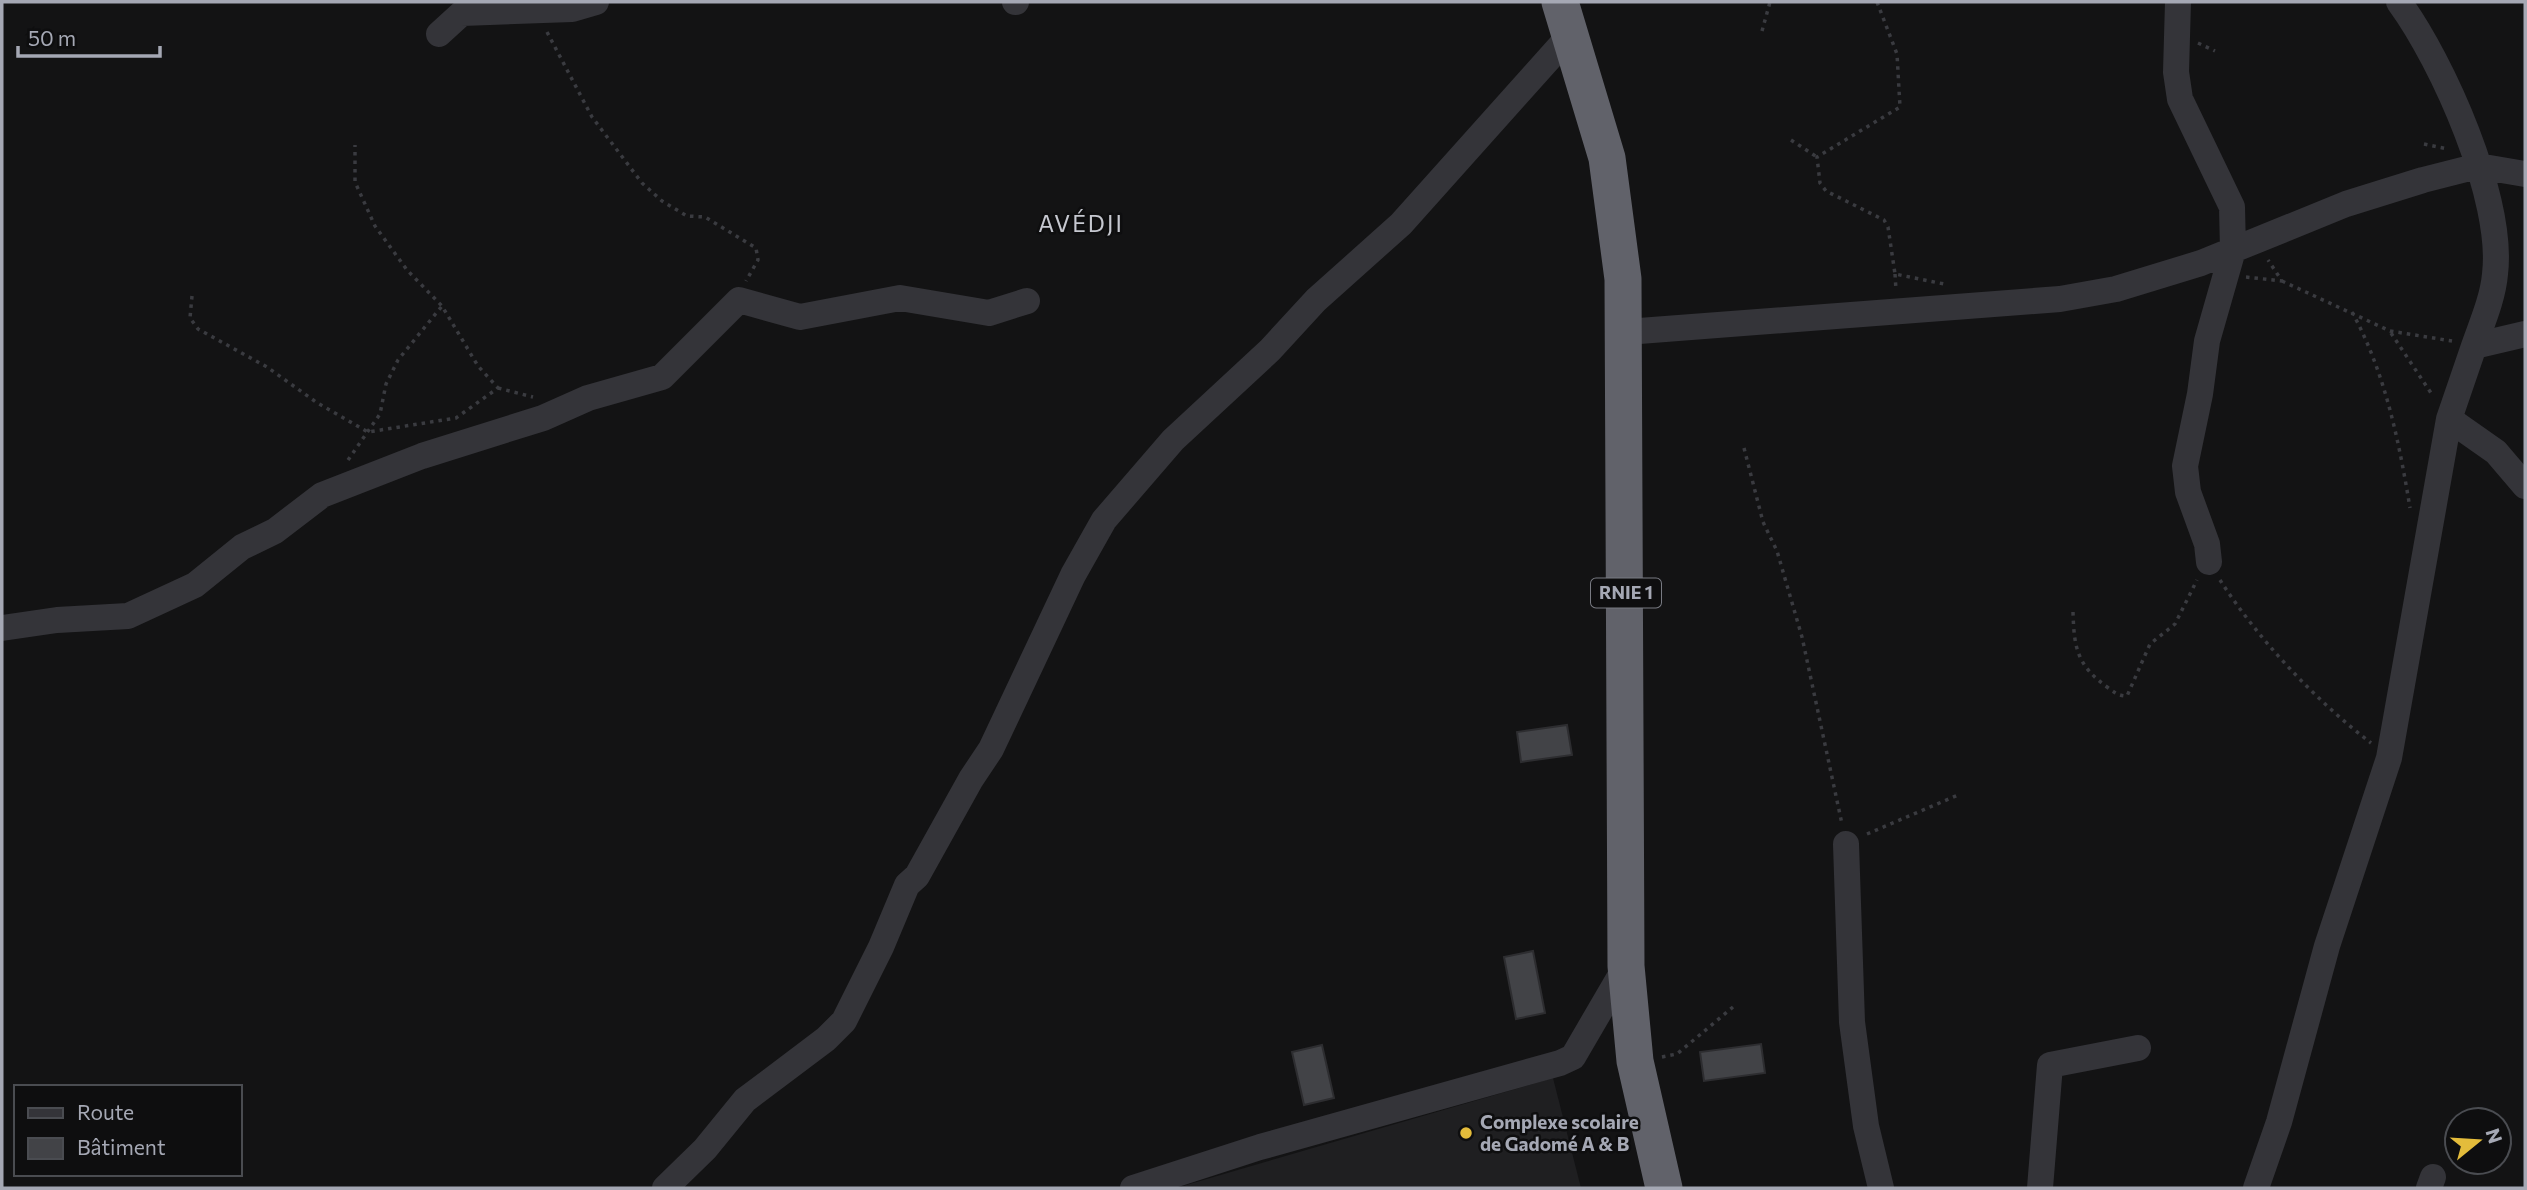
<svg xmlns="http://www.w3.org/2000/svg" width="2527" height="1190" viewBox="0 0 2527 1190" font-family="Commissioner,sans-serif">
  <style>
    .built { fill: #1f1f21 }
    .building { fill: #424347; stroke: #2d2d30; stroke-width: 2 }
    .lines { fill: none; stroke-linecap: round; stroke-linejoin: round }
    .path { stroke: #3a3b40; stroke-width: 3.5; stroke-dasharray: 3.5 5; stroke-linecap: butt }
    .minor { stroke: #343439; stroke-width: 26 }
    .highway { stroke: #61626a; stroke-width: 37 }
    .poi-dot { fill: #e4bc3b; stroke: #0e0e0f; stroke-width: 2.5 }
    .labels { text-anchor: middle; stroke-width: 5; stroke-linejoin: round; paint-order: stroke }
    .shield { fill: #0e0e0f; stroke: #787a82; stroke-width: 2 }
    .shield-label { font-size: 18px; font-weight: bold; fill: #a5a8b4 }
    .poi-label { font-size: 19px; font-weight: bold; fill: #a5a8b4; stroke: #0e0e0f; text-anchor: start }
    .quarter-label { font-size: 23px; letter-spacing: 2px; fill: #c6c8d0; stroke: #0e0e0f }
  </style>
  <rect width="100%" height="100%" fill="#131314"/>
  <path class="built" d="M1553,1078L1581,1188H1176Z"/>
  <path class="building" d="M1567,725L1572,755L1521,762L1517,732Z
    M1533,951L1545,1013L1516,1019L1504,957Z
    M1761,1044L1765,1073L1704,1081L1700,1052Z
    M1322,1045L1334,1098L1304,1105L1292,1052Z"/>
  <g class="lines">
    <path class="path" d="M1877,2L1897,54L1900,107L1817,157L1820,183L1826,191L1884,220L1888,227L1895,274L1944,284
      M1762,31L1770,2
      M547,32L592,117L642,183L662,201L687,216L705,217L756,248L758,260L746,281
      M2198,43L2215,51
      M1791,140L1817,157
      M2424,144L2448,149
      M1895,274L1896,290
      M2246,277L2282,281L2268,260
      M2282,281L2390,331L2452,341
      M192,296L190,318L198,329L267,367L316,402L368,432L456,418L498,388L478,366L442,306L407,270L375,226L355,182V145
      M2352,312C2385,372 2399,441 2410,508
      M2391,333L2433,396
      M498,388L533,397
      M1744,448L1763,522L1777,551L1802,637L1842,824
      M348,460L380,414L386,384L398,360L442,306
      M2220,580C2258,639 2315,700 2371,743
      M2073,612C2074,648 2077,665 2107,687C2114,692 2118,696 2127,696L2150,644L2175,624L2197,580
      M1867,834L1958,795
      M1662,1057L1677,1054L1733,1007"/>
    <path class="minor" d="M1015,2H1016
      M2178,2L2176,72L2180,99L2232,207L2233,250L2207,341L2200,394L2185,466L2188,492L2207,544L2209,562
      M2399,2C2443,62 2504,199 2495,274C2493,298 2482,323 2474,346
      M439,34L462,13L572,9L596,2
      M1626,332L2060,299L2116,289L2201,263L2346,204L2423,180L2478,166L2525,174
      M2449,419L2496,452L2525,486
      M2,628L57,620L128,616L195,585L242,547L275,531L322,495L422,456L543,418L588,398L662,377L739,300L800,317L900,298L989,313L1027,301
      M1846,844L1852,1022L1866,1126L1881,1188
      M665,1188L705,1149L745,1100L826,1039L844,1021L881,947L907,885L917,876L971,779L991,749L1073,575L1104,520L1173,440L1270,350L1316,300L1401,224L1571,34
      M1133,1188L1260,1147L1560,1063L1573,1057L1626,966
      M2040,1188L2050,1065L2138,1048
      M2256,1188L2279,1122L2327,946L2389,758L2449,419L2474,346L2525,334
      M2429,1188L2433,1177"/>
    <path class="highway" d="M1560,2L1607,158L1623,279L1626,966L1635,1061L1664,1188"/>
  </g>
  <circle class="poi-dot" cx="1466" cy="1133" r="7"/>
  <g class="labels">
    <rect class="shield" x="1591" y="578.5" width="70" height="29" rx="5"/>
    <g class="shield-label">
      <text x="1626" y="599">RNIE 1</text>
    </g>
    <g class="poi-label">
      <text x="1480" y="1129">Complexe scolaire<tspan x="1480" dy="22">de Gadomé A &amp; B</tspan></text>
    </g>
    <g class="quarter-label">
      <text x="1081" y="232">AVÉDJI</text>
    </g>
  </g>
  <rect width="2527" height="1190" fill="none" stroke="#a5a8b4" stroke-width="7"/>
  <rect x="14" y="1085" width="228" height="91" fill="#0e0e0f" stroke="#4a4c51" stroke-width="2"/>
  <rect x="28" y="1108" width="35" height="10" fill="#343439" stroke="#4a4c51" stroke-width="2"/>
  <text x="77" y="1120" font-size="21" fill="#a5a8b4">Route</text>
  <rect x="28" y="1138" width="35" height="21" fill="#424347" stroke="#4a4c51" stroke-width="2"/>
  <text x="77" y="1155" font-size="21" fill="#a5a8b4">Bâtiment</text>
  <g transform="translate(2478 1141) rotate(72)"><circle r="33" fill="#0e0e0f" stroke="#4a4c51" stroke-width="2"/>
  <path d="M0-5L12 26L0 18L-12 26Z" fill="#e4bc3b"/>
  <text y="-10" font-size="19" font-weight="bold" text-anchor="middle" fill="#a5a8b4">N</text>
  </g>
  <path d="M18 46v10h142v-10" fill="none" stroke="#a5a8b4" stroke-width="3.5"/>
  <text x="28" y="46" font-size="21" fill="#a5a8b4" stroke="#0e0e0f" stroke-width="5" paint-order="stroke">50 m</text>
</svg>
